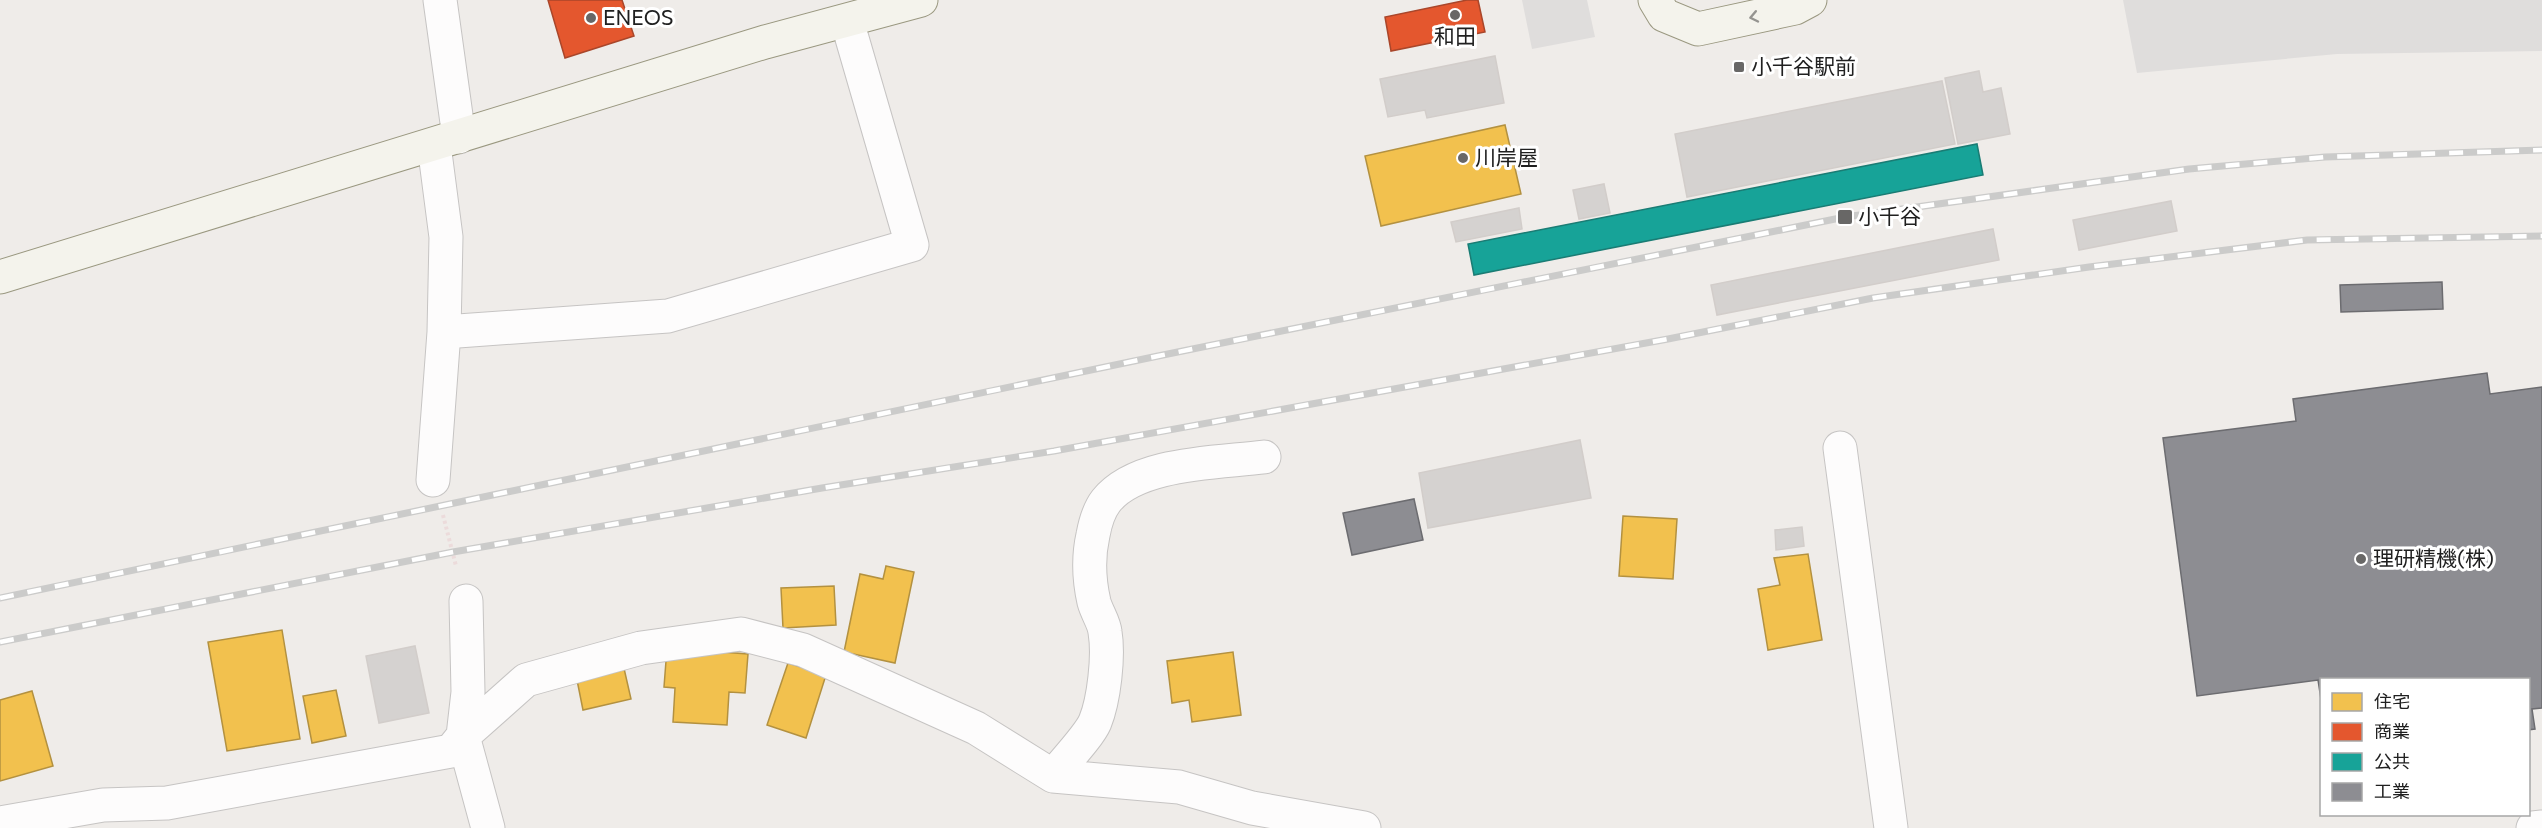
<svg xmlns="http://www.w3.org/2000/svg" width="2542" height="828" viewBox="0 0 2542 828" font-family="Commissioner,'Noto Sans JP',sans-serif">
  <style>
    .parking { fill: #dfdddc }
    .homes { fill: #f2c14e; stroke: #b39140; stroke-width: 1.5 }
    .shops { fill: #e4572e; stroke: #a9462a; stroke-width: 1.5 }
    .public { fill: #17a398; stroke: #1a7c74; stroke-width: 1.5 }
    .industry { fill: #8d8d92; stroke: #6c6c70; stroke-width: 1.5 }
    .building { fill: #d5d2d0; stroke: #d2cdca; stroke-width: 1.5 }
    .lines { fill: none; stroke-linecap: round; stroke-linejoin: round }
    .street-casing { stroke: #c6c4c3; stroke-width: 35 }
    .secondary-casing { stroke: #9a9880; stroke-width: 35 }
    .path { stroke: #ecdbdb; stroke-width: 4; stroke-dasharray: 3 3; stroke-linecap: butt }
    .street { stroke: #fdfcfc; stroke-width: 33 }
    .secondary { stroke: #f4f3ec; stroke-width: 33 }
    .rail-casing { stroke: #cbcbca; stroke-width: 7 }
    .rail { stroke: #fff; stroke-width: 4.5; stroke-dasharray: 14; stroke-linecap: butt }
    .oneway { stroke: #959490 }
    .poi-dot { fill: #686766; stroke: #fff; stroke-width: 2 }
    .labels { text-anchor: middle; stroke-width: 6; stroke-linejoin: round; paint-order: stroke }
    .poi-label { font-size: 21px; fill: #202020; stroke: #fff; text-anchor: start }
  </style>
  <rect width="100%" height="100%" fill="#efece9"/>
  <path class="parking" d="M1522,0H1587L1595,37L1532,49Z
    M2123,0H2542V51L2337,54L2137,73Z"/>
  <path class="homes" d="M1505,125L1521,194L1381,226L1365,156Z
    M1623,516L1677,519L1673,579L1619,576Z
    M1808,554L1822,640L1768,650L1758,589L1780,585L1774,558Z
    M886,566L914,572L895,663L844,652L860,574L883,579Z
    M834,586L836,625L783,628L781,588Z
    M282,630L300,739L227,751L208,642Z
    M667,648L748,654L745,693L729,692L727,725L673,722L675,688L664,687Z
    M1233,652L1241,715L1192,722L1189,700L1172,703L1167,661Z
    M788,663L826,675L806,738L767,725Z
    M623,664L631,699L583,710L576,675Z
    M336,690L346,736L312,743L303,696Z
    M32,691L53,766L0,781V700Z"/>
  <path class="shops" d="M548,0H622L634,36L565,58Z
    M1467,0H1478L1485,32L1391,51L1385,17Z"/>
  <path class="public" d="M1977,144L1983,175L1474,275L1468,244Z"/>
  <path class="industry" d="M2442,282L2443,309L2341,312L2340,285Z
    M2487,373L2490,394L2542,387V708L2532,709L2535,729L2528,730V680H2322V706L2318,680L2197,696L2163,438L2296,421L2293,399Z
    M1414,499L1423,540L1352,555L1343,513Z"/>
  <path class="building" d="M1495,56L1504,103L1427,118L1425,110L1388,117L1380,79Z
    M1979,71L1983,92L2001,88L2010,134L1958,144L1945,78Z
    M1942,81L1955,144L1687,197L1675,134Z
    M1604,184L1610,213L1579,219L1573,190Z
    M2171,201L2177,231L2079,250L2073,220Z
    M1519,208L1522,229L1456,242L1451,222Z
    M1993,229L1999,260L1717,315L1711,285Z
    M1580,440L1591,498L1428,528L1419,473Z
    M1802,527L1804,546L1776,550L1775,530Z
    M415,646L429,713L379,723L366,656Z"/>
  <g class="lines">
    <defs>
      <path id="street" d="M440,0L459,137
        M444,332L668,316L912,245L847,21
        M1840,448L1891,828
        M433,480L444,332L446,237L434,145
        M466,601L468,692L463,736L488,828
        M1053,776C1064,762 1089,736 1095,722C1104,700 1109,656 1105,632C1104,622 1097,613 1094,602C1089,580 1088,557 1093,535C1095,524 1099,510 1106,501C1137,462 1218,463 1264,457
        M0,823L103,805L167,803L451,751L463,736L526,680L641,648L741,634L803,650L976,728L1053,776L1179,787L1252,808L1364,828
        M2533,828L2542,827"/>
      <path id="secondary" d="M1655,0L1664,15L1698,29L1795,8L1810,0
        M0,277L765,42L921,0"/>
    </defs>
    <use href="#street" class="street-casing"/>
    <use href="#secondary" class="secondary-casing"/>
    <path class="path" d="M443,515L456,566"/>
    <use href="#street" class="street"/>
    <use href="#secondary" class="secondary"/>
    <defs>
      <path id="rail" d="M0,598L1158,356L1845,217L2189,169L2325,157L2542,150
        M0,642L453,552L822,488L1054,451L1668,339L1873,298L2089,267L2307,240L2542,236"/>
    </defs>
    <use href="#rail" class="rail-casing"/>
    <use href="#rail" class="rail"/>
  </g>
  <defs><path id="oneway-chevron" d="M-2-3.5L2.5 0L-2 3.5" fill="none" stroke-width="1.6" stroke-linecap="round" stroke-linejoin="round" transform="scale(1.5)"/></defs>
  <use class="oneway" href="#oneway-chevron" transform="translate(1754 17) rotate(168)"/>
  <g class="poi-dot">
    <circle cx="1455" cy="15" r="6"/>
    <circle cx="591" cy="18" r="6"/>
    <rect x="1733" y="61" width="12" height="12" rx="3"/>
    <circle cx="1463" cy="158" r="6"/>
    <rect x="1837" y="209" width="16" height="16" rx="3"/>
    <circle cx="2361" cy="559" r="6"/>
  </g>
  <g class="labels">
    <g class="poi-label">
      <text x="603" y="25">ENEOS</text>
      <text x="1455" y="44" text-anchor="middle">和田</text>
      <text x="1751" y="74">小千谷駅前</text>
      <text x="1475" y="165">川岸屋</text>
      <text x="1858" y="224">小千谷</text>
      <text x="2373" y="566">理研精機(株)</text>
    </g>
  </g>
  <rect x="2320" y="678" width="210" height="138" fill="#ffffff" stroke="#a6a6a6" stroke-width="1.5"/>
  <rect x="2332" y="693" width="30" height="18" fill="#f2c14e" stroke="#a6a6a6" stroke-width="1.5"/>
  <text x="2374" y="708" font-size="18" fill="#202020">住宅</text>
  <rect x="2332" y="723" width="30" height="18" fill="#e4572e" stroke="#a6a6a6" stroke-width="1.5"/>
  <text x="2374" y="738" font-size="18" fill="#202020">商業</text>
  <rect x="2332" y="753" width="30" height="18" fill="#17a398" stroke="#a6a6a6" stroke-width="1.5"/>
  <text x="2374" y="768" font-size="18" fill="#202020">公共</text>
  <rect x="2332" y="783" width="30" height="18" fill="#8d8d92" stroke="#a6a6a6" stroke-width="1.5"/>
  <text x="2374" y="798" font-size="18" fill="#202020">工業</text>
</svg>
